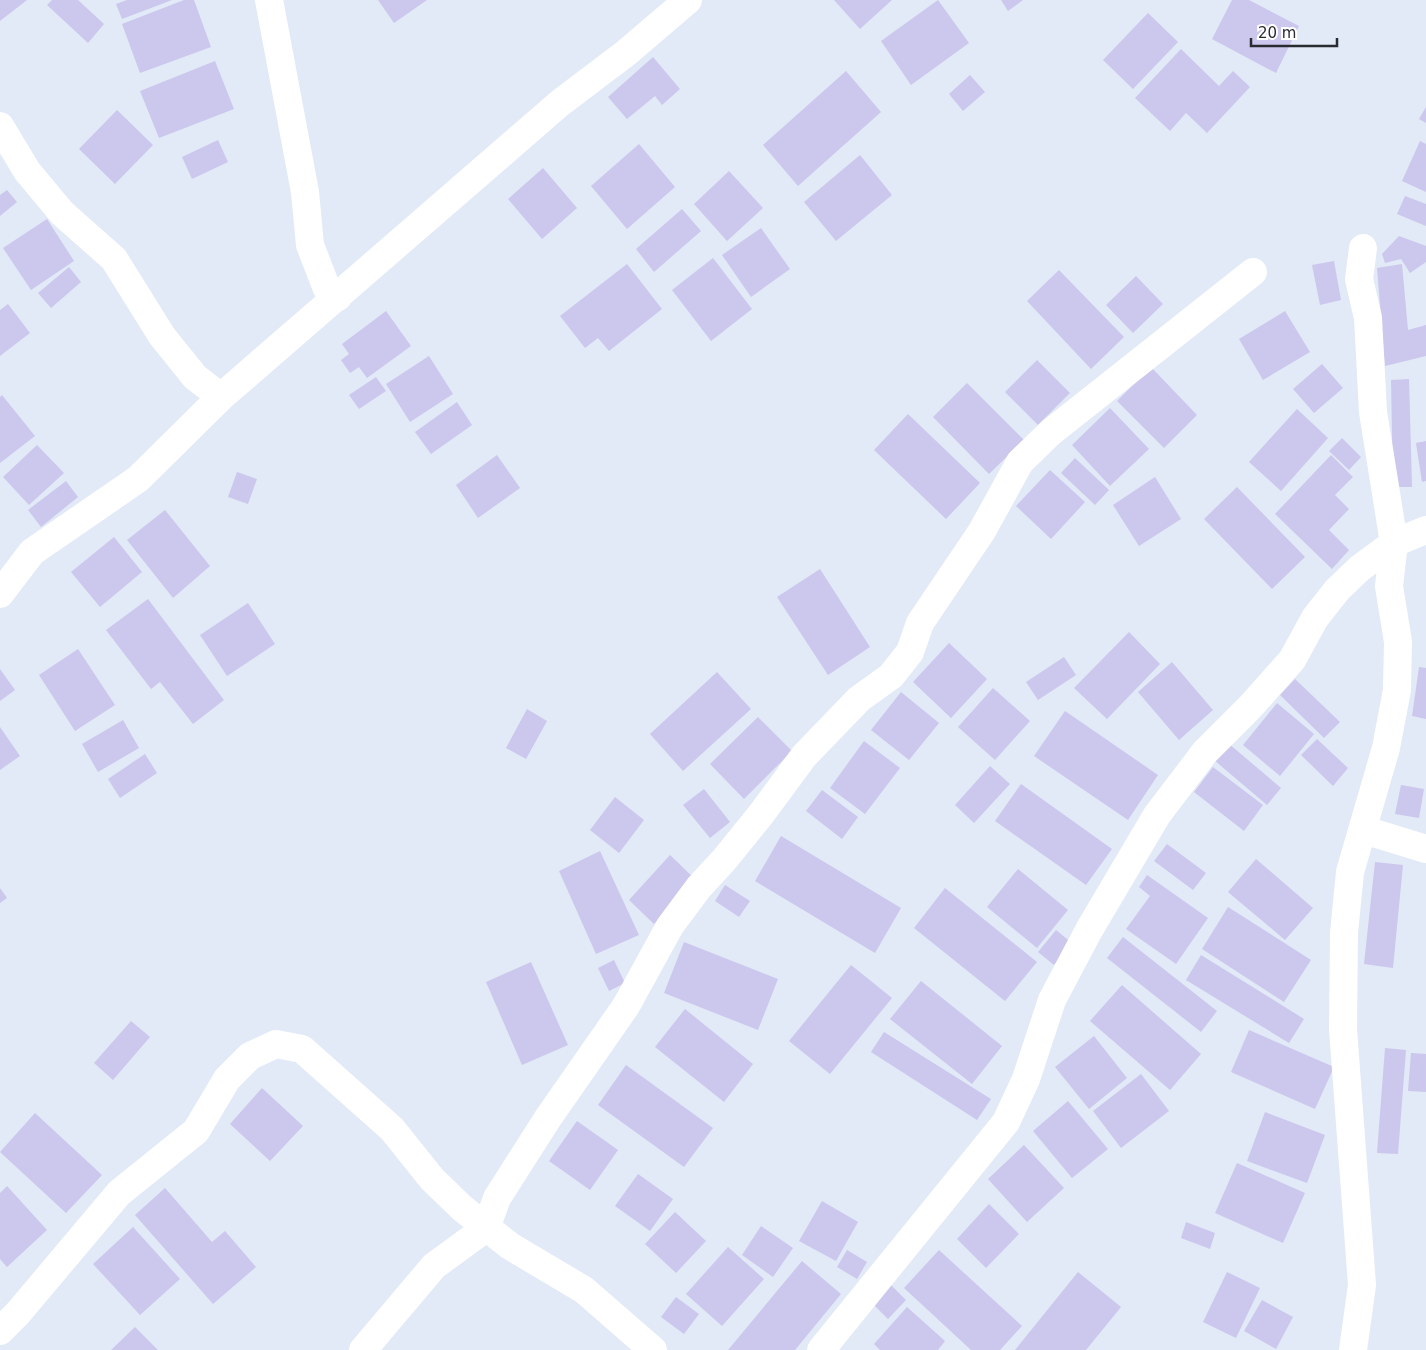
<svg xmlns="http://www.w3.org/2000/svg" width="1426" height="1350" viewBox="0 0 1426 1350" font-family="'DejaVu Sans',sans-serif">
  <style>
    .building { fill: #ccc7ec }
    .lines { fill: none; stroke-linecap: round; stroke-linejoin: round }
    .minor { stroke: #fff; stroke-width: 28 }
  </style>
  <rect width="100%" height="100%" fill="#e2e9f7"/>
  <path class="building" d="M0,0H27L0,21Z
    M52,0H78L104,24L88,43L47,5Z
    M127,0H172L122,19L116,4Z
    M184,0H194L211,47L140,73L122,24Z
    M378,0H427L394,23Z
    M834,0H892L860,29Z
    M938,0L969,43L911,85L881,41Z
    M1001,0H1023L1008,11Z
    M1232,0H1249L1299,26L1276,73L1212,39Z
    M1148,13L1178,42L1133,89L1103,60Z
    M1181,49L1219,86L1233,71L1250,87L1207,133L1186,113L1170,131L1135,98Z
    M653,57L680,89L662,105L655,96L627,119L608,97Z
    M215,61L234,109L159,138L140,91Z
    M846,71L881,112L798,186L763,145Z
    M970,75L985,92L963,111L949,94Z
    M1426,107V123L1419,119Z
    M117,110L153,145L115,184L79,149Z
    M218,140L228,162L192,179L182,157Z
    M1420,141L1426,144V192L1402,181Z
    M639,144L675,187L627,229L591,186Z
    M860,155L892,195L836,241L804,202Z
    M543,168L577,208L542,239L508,199Z
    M729,171L763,208L727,241L694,204Z
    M7,190L17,202L0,216V195Z
    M1405,196L1426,204V226L1397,214Z
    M682,209L701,231L654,272L636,249Z
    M47,219L74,261L31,290L3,248Z
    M761,228L790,269L751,297L722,255Z
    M1399,236L1426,246V262L1410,273L1401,259L1385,263L1382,254Z
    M713,258L752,309L711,341L672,290Z
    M1334,261L1341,300L1320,305L1312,265Z
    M627,264L662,309L609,351L598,338L585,348L560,316Z
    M1402,264L1408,330L1426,325V356L1385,366L1377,268Z
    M69,267L81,282L51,308L38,293Z
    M1059,270L1124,337L1091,369L1027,301Z
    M1136,276L1163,304L1133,333L1106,305Z
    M8,304L30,333L0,356V310Z
    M386,311L411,346L367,378L359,367L350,373L341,360L349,354L342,344Z
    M1285,311L1310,352L1263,380L1239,339Z
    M429,356L453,394L410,422L386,384Z
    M1037,360L1070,393L1038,425L1005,392Z
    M1322,364L1343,388L1314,413L1293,389Z
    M1151,367L1197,415L1164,448L1117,401Z
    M376,377L386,391L359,409L349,395Z
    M1409,379L1412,487H1393L1391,380Z
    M967,383L1024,440L989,474L933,417Z
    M2,395L35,436L0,463V397Z
    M457,402L472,425L431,454L415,432Z
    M1110,408L1149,449L1110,486L1072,445Z
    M1297,409L1328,438L1281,491L1249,462Z
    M908,414L980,483L946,519L874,450Z
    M1342,438L1361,457L1349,470L1329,451Z
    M1426,441V481L1422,482L1416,443Z
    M37,445L64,473L29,505L3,477Z
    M497,455L520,488L478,518L456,485Z
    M1331,455L1353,477L1335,495L1349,509L1329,530L1349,550L1332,569L1275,514Z
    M1075,458L1109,490L1095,505L1061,473Z
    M1050,470L1085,502L1051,539L1016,506Z
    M237,472L257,479L248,504L228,497Z
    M1155,477L1181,519L1139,546L1113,505Z
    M66,481L78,497L41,527L28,510Z
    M1237,487L1305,557L1272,589L1204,519Z
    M165,510L210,566L173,598L127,540Z
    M114,537L142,572L100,607L71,572Z
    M820,569L870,647L828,675L777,597Z
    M148,599L224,700L193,724L160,682L151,689L106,630Z
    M248,603L275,644L227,676L200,635Z
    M1129,632L1160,664L1107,719L1074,688Z
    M949,643L987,679L951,718L913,682Z
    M78,649L115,705L75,731L39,675Z
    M1064,657L1076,675L1038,700L1026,682Z
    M1172,662L1213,710L1179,740L1138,692Z
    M1419,667L1426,668V719L1412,716Z
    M0,669L15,690L0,701Z
    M717,672L751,709L683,771L650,734Z
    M1295,679L1340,722L1324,738L1280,695Z
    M993,688L1030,721L995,760L958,727Z
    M901,692L939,723L909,760L871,730Z
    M1277,703L1314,734L1280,776L1243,745Z
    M527,709L547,721L526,759L506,748Z
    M1065,711L1158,775L1128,820L1034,756Z
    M758,717L792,751L744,799L710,764Z
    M123,720L139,748L98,772L82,744Z
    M0,727L20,756L0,770Z
    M1317,739L1348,768L1333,786L1301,755Z
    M864,741L900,768L865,814L830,788Z
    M1228,743L1281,788L1267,805L1214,760Z
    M145,754L157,773L120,798L108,779Z
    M990,766L1010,784L974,823L955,805Z
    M1213,767L1263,805L1244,831L1194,792Z
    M1021,784L1112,849L1086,885L995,821Z
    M1401,785L1424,789L1419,818L1395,814Z
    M704,789L730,822L710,838L683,805Z
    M822,790L858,817L842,839L806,811Z
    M615,797L644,820L619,853L590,830Z
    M781,836L901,908L875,953L755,881Z
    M1167,844L1206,873L1193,890L1154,861Z
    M600,851L639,935L596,954L559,871Z
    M670,855L695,879L654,924L629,900Z
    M1256,859L1313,908L1285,940L1228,892Z
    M1375,862L1403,865L1393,968L1364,964Z
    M1018,869L1068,910L1037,948L987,907Z
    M1147,875L1208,918L1176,964L1126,929L1150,896L1139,887Z
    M725,885L750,901L739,917L715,901Z
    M0,888L7,898L0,903Z
    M945,888L1037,962L1005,1001L914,928Z
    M1228,907L1311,960L1284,1002L1202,949Z
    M1056,930L1072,943L1054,965L1038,952Z
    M1123,937L1217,1011L1201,1032L1107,958Z
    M684,942L778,979L758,1030L664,993Z
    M1201,955L1304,1019L1289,1043L1186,980Z
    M614,960L625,983L609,991L598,968Z
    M531,962L568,1045L522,1065L486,982Z
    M851,965L892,998L830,1074L789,1041Z
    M921,981L1002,1046L972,1084L890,1019Z
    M1122,985L1201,1054L1170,1090L1090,1021Z
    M685,1009L753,1064L724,1102L655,1047Z
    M131,1021L150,1037L113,1080L94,1063Z
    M1249,1030L1334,1067L1315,1109L1231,1072Z
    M884,1032L991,1099L977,1120L871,1052Z
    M1094,1036L1127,1078L1089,1109L1055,1067Z
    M1385,1048L1406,1050L1398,1154L1377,1153Z
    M1411,1053L1426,1054V1092L1408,1091Z
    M626,1065L713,1128L684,1167L598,1105Z
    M1141,1074L1169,1111L1121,1148L1093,1111Z
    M262,1088L303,1126L270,1161L230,1124Z
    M1068,1101L1108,1149L1072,1178L1033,1131Z
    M1265,1112L1325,1135L1307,1183L1247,1161Z
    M35,1113L102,1175L66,1213L0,1152Z
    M577,1121L618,1150L590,1190L549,1161Z
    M1024,1145L1064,1188L1027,1222L988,1179Z
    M1237,1163L1305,1193L1283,1243L1215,1213Z
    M638,1174L673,1199L650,1231L615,1206Z
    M7,1186L47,1230L7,1267L0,1259V1193Z
    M165,1188L212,1242L225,1231L256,1267L213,1304L135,1215Z
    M822,1201L858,1222L836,1261L799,1241Z
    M989,1204L1019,1234L986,1268L957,1239Z
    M675,1212L706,1241L676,1273L645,1244Z
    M1186,1222L1215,1233L1210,1249L1181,1238Z
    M761,1226L793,1248L773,1277L742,1255Z
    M133,1227L180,1279L140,1315L93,1264Z
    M728,1247L764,1279L722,1326L686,1294Z
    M847,1250L867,1262L857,1279L837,1267Z
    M939,1250L1022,1326L1000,1350H971L904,1288Z
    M802,1261L841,1294L795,1350H728Z
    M1078,1272L1121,1307L1086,1350H1015Z
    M1227,1272L1260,1288L1236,1338L1203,1322Z
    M891,1285L906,1300L888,1319L873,1304Z
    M676,1297L699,1314L684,1334L661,1317Z
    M1262,1300L1293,1317L1276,1349L1244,1331Z
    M907,1307L945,1341L938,1350H880L874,1344Z
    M135,1327L158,1350H111Z"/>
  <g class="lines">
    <path class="minor" d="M269,0L305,192L310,245L327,289L338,297
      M0,126L27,171L62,213L114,259L162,336L195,377L221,397
      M0,594L32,552L138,479L221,397L560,103L626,53L688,0
      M1364,830L1426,849
      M0,1331L18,1313L119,1193L196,1131L227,1079L250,1056L276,1044L302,1049L392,1129L432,1179L462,1208L510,1246L584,1290L653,1350
      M363,1350L434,1266L486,1228L497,1198L548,1118L626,1006L670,926L699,887L724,860L762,813L804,756L859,699L891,676L910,652L920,623L982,531L1020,462L1051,432L1253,272
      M821,1350L1006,1122L1026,1079L1052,1000L1089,930L1157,815L1205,752L1250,707L1292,660L1315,618L1337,590L1360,568L1394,543L1426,530
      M1353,1350L1362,1285L1343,1029L1344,933L1350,872L1386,748L1397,690L1398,642L1389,586L1394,543L1373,412L1368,318L1359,279L1363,248"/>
  </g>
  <path d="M1251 38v8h86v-8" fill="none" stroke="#282b30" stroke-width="2.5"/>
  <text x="1258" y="38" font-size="15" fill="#282b30" stroke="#ffffff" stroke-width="4" paint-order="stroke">20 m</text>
</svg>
